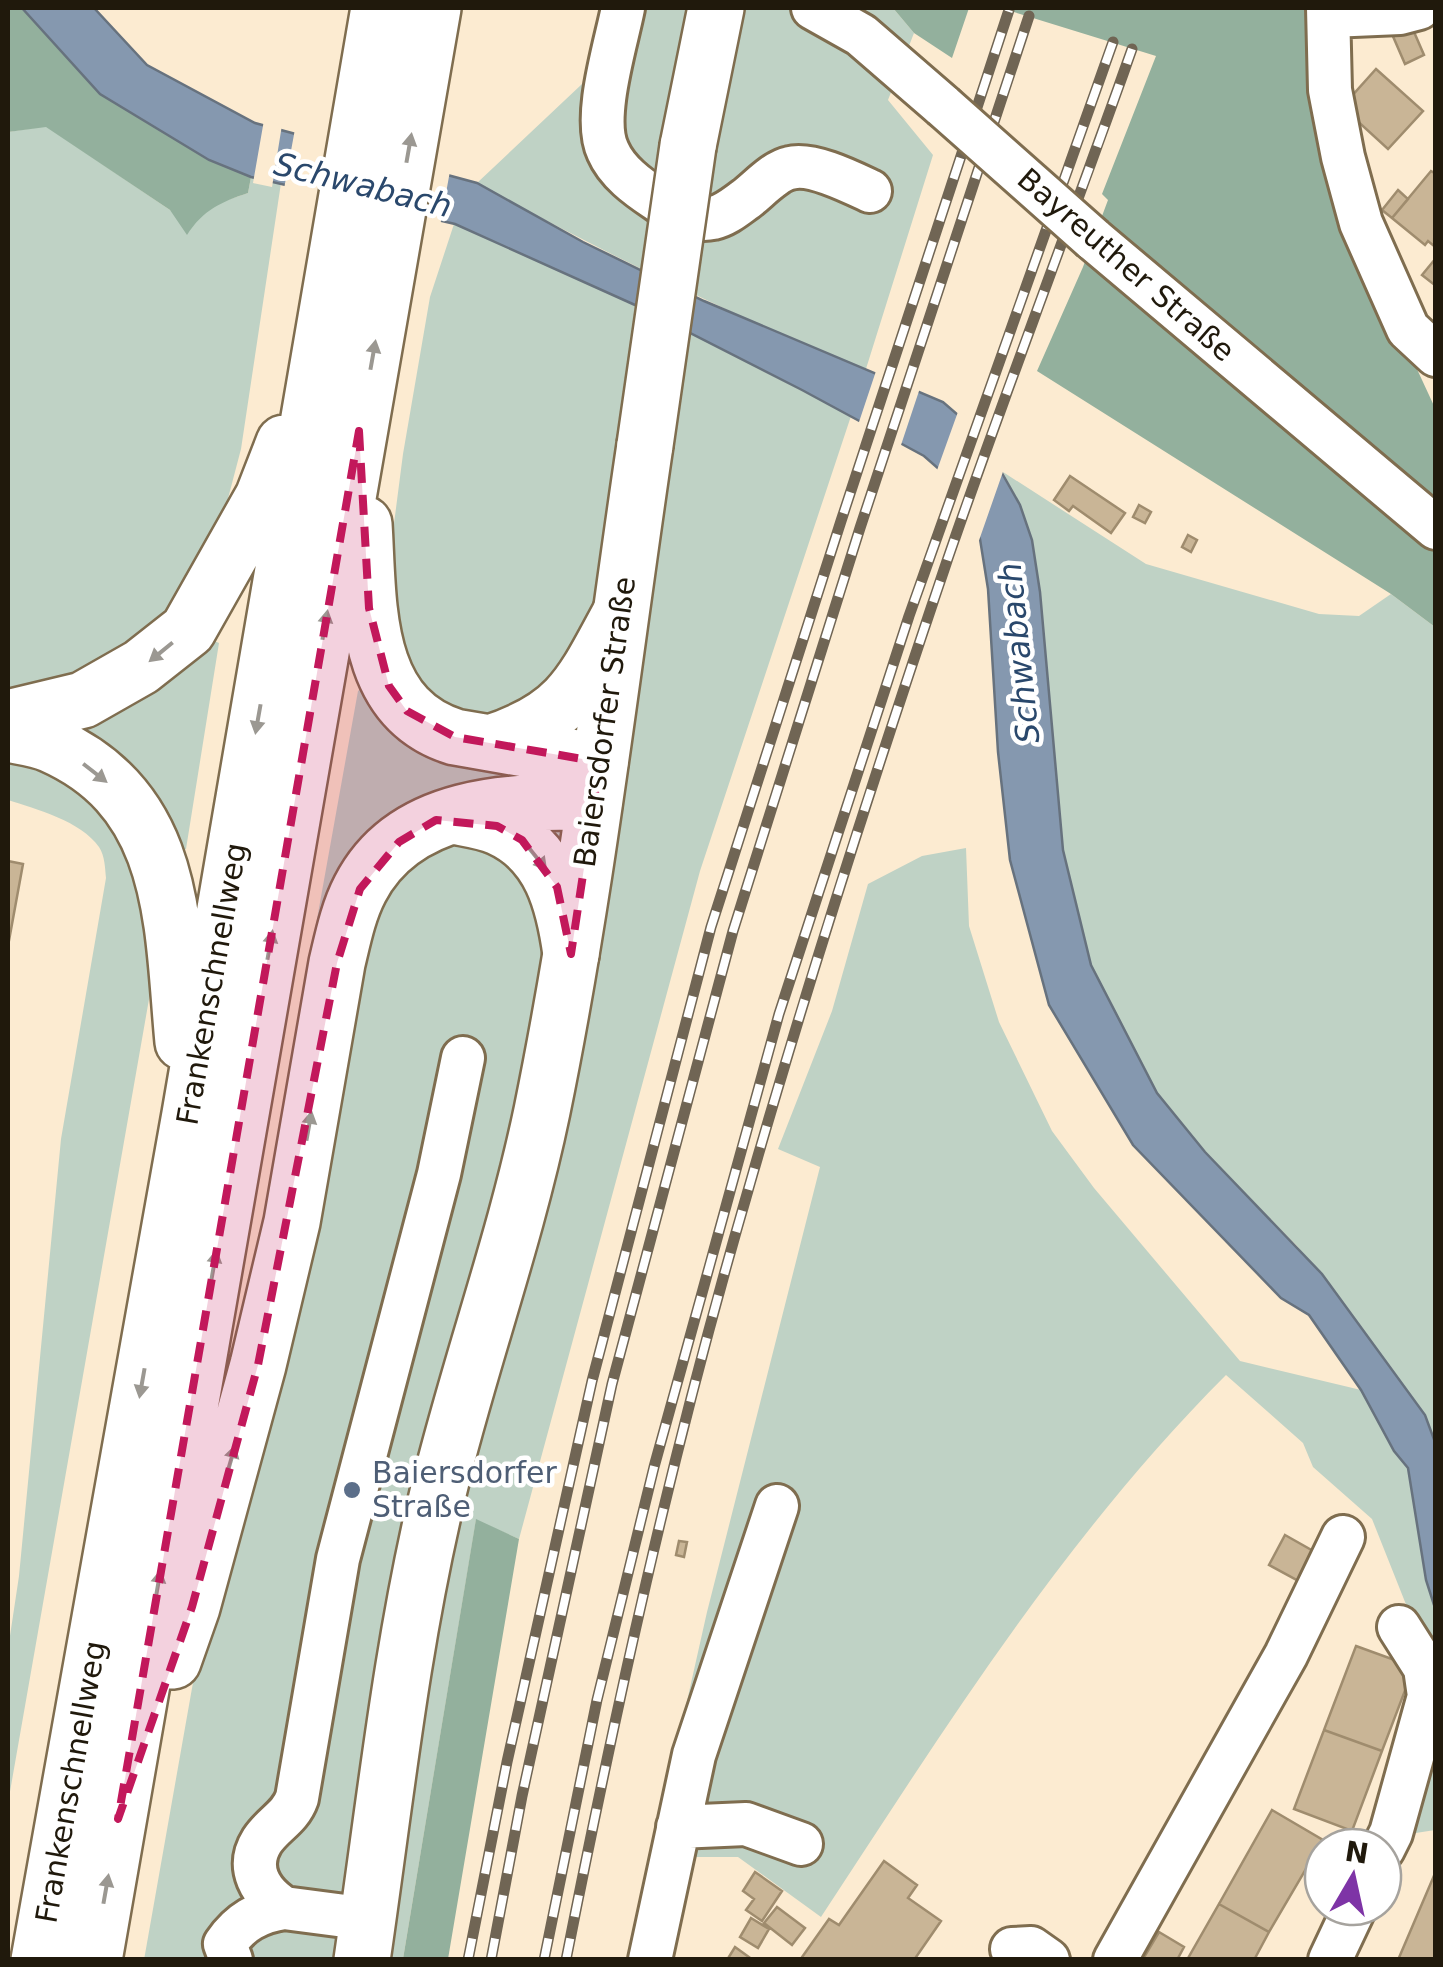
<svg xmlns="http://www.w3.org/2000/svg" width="1443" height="1967" viewBox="0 0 1443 1967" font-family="'DejaVu Sans',sans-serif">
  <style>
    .green { fill: #bfd2c5 }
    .forest { fill: #93b09d }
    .water { fill: #8598af; stroke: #67727e; stroke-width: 2.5 }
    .pier { fill: #fcebd1 }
    .building { fill: #c9b596; stroke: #9f8c6e; stroke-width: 2.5 }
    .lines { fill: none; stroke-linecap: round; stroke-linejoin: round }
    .minor-casing { stroke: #7f6d4f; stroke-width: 48 }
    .major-casing { stroke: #7f6d4f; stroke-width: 60 }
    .highway-casing { stroke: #7f6d4f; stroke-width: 60 }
    .minor { stroke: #fff; stroke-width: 42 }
    .major { stroke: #fff; stroke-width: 55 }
    .highway { stroke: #fff; stroke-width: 55 }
    .rail-casing { stroke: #706554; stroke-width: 11 }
    .rail { stroke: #fff; stroke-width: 8; stroke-dasharray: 22; stroke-linecap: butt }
    .minor-bridge-casing { stroke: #7f6d4f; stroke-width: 48; stroke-linecap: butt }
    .major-bridge-casing { stroke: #7f6d4f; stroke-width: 60; stroke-linecap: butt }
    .minor-bridge { stroke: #fff; stroke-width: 42 }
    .major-bridge { stroke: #fff; stroke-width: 55 }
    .oneway { fill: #9b9892 }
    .marked { fill: #c2185b; fill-opacity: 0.2; stroke: #c2185b; stroke-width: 8; stroke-dasharray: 20 12; stroke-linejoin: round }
    .service-dot { fill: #5c6f8a; stroke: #fff; stroke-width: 4 }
    .labels { text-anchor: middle; stroke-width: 9; stroke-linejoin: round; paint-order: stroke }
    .street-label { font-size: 30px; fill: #20190c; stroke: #fff }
    .service-label { font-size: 30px; fill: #4e5e75; stroke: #fff; text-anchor: start }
    .water-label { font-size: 32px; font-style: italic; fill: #2a486c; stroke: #fff }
  </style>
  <rect width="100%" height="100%" fill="#fcebd1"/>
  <path class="green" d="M624,8H893L914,33L888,100L933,155L865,372C733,314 604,254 477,183L616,52Z
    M46,126L170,210L195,221L215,204L248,193L251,177L281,183L241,449L220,529L203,636L219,643L186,849L150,862L155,965L8,1803V1649L19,1576L61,1139L106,878C105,868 105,856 99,847C81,821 36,809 8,800V132Z
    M454,224L635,305L851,416L700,871L519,1539L476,1520L403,1959L144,1960L206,1609L246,1314L358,691L374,678L403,454L430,297Z
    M1003,472L1146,564L1319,614L1359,616L1391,594L1435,627V1442L1425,1415L1298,1247L1205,1152L1157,1093L1091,965L1063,850L1040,593L1032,540L1020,505Z
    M966,848L969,926L999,1022L1052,1131L1094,1188L1240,1361L1361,1390L1394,1451L1408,1468L1426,1580L1435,1608V1693L1413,1622L1372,1519L1313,1467L1303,1443L1226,1375C1065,1536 945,1728 821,1917L738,1857H652L707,1612L820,1167L778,1149L832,1011L868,884L922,856Z
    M1435,1711V1830L1403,1835Z"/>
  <path class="forest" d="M8,8H22L100,94L209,160L251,177L248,193C221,202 203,210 187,235L170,210L46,127L8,132Z
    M893,8H969L952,58L914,33Z
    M1001,8H1319L1397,326L1435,408V627L1391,594L1037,371L1083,267L1108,200L1102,194L1156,56Z
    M476,1519L519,1539L448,1959H403Z"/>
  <path class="water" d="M22,8H94L147,65L255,123L477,183L583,242L704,301L943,402L980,434L1020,505L1032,540L1040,592L1063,850L1091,965L1157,1093L1205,1152L1322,1274L1425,1415L1435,1442V1608L1426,1580L1408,1468L1394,1451L1361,1390L1309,1315L1281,1298L1133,1145L1049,1005L1010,860L998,752L988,589L980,539L956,484L924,456L802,390L635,305L455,224L251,177L209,160L100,94Z"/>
  <path class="pier" d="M264,120L282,125L272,187L253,183Z
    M295,129L450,171L440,226L284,189Z
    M876,371L920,388L900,448L858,425Z
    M959,409L984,431L1005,466L976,549L952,487L936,473Z"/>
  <path class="building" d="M1411,25L1424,55L1405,64L1392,34Z
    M1376,69L1423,111L1388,149L1342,107Z
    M1431,171L1436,174L1434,246L1428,241L1425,245L1392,218Z
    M1398,190L1408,199L1392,218L1382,210Z
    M1436,258V286L1422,275Z
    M1070,476L1125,513L1111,533L1073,506L1069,511L1054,500Z
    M1139,505L1151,512L1145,523L1133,517Z
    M1188,535L1197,540L1191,552L1182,547Z
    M8,861L23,864L8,946Z
    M1285,1535L1322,1556L1306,1585L1269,1565Z
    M679,1541L687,1542L684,1557L676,1555Z
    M1356,1646L1414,1667L1382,1751L1324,1730Z
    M1324,1730L1382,1751L1352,1831L1294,1809Z
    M1272,1810L1323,1840L1269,1932L1219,1904Z
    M884,1861L917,1885L908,1898L941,1921L914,1960H800L829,1919L839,1925Z
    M1436,1871V1960H1398Z
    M755,1872L782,1891L762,1921L746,1910L754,1899L743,1891Z
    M1219,1904L1269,1932L1254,1960H1187Z
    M777,1907L805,1928L792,1945L764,1923Z
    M751,1918L769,1929L758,1948L740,1937Z
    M1159,1932L1184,1947L1177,1960L1143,1959Z
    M735,1947L753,1960H727Z"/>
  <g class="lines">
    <defs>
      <path id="minor" d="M623,8C616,44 592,118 608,151C617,172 638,187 656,199C672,211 693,222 713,218C726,215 736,206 746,199C759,189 775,171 790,168C811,162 851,182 870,191
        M813,8L861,35L943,106
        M1328,8L1330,90L1343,157L1361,223L1408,329L1436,355
        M1330,16L1400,13L1419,8
        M1093,239L1436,528
        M678,1827L746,1824L801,1844
        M1383,1849L1391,1833L1429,1696L1425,1668L1399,1627
        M284,1908C261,1893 245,1868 262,1841C273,1824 290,1818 297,1798L338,1559L439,1174L463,1058
        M1012,1949L1031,1948L1048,1960
        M231,1960L225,1944C240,1922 258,1912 284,1908L368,1919
        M650,1960L694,1755L777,1506
        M1115,1960L1286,1655L1343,1537
        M1330,1960L1355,1907"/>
      <path id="major" d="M688,146L716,8
        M362,1960C385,1803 401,1647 438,1493C469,1365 515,1241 542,1111C587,891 612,667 645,445"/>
      <path id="highway" d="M364,524C369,603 362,708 455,737L600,762
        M8,718L83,700L141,667L188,630L263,497L284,443
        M8,734C22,737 39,739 52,745C178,801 172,926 183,1042
        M490,743C570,717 582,684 620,614
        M453,816C468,819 486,821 500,828C551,851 564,903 571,954
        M173,1661L192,1607L258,1365L292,1222L337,963C343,938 348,912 360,889C404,803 511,800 594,803
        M39,1960L190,1114L379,8
        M94,1960L433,8"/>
    </defs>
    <use href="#minor" class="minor-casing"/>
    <use href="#major" class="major-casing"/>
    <use href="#highway" class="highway-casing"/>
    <use href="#minor" class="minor"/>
    <use href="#major" class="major"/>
    <use href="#highway" class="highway"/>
    <defs>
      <path id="rail" d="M468,1960L507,1762L592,1381L711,927L841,521L1009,10
        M491,1960L522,1796L612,1384L733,931L860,528L1029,16
        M544,1960L597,1700L654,1467L779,1014L909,616L1113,42
        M566,1960C616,1707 671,1456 743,1208C805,990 875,773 948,558C1007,387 1072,219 1132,49"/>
    </defs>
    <use href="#rail" class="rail-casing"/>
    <use href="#rail" class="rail"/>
    <defs>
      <path id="minor-bridge" d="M943,106L1093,239"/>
      <path id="major-bridge" d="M645,445L688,146"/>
    </defs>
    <use href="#minor-bridge" class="minor-bridge-casing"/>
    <use href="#major-bridge" class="major-bridge-casing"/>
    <use href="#minor-bridge" class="minor-bridge"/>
    <use href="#major-bridge" class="major-bridge"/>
  </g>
  <defs><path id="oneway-solid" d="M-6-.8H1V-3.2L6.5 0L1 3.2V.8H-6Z" transform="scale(2.5)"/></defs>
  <g class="oneway">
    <use href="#oneway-solid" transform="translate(409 148) rotate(-80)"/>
    <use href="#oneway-solid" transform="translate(373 355) rotate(-80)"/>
    <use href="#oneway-solid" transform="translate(325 625) rotate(-80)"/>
    <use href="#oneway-solid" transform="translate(161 652) rotate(141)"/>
    <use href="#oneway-solid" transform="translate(258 719) rotate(100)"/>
    <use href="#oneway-solid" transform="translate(95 773) rotate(38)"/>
    <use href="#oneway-solid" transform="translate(537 858) rotate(51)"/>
    <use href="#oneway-solid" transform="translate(270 945) rotate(-80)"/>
    <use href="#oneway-solid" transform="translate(309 1126) rotate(-80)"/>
    <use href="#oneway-solid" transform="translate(214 1265) rotate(-80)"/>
    <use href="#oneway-solid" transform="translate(142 1383) rotate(100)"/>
    <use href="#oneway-solid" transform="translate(231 1460) rotate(-74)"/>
    <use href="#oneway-solid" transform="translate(158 1585) rotate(-80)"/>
    <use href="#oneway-solid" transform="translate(106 1889) rotate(-80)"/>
  </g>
  <path class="marked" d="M359,431L369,608L389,686L407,711L455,737L600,762L571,954L557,887L522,840L497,826L436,820L399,842L360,889L337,963L258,1365L192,1607L118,1819Z"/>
  <circle class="service-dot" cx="352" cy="1490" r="10"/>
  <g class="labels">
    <g class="street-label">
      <text transform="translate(1126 265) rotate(41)" y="10">Bayreuther Straße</text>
      <text transform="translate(605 722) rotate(-82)" y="10">Baiersdorfer Straße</text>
      <text transform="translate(212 984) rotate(-80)" y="10">Frankenschnellweg</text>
      <text transform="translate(71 1782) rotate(-80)" y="10">Frankenschnellweg</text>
    </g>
    <g class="service-label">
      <text x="372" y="1483">Baiersdorfer<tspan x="372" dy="34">Straße</tspan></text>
    </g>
    <g class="water-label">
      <text transform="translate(363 185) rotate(14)" y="11">Schwabach</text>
      <text transform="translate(1019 653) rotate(-96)" y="11">Schwabach</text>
    </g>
  </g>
  <rect width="1443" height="1967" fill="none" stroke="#20190c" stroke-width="20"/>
  <g transform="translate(1353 1877) rotate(9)"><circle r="48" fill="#ffffff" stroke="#a6a39e" stroke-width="2.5"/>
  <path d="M0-8L18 38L0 25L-18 38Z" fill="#7e34a6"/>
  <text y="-15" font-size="28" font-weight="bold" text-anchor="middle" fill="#20190c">N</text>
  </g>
</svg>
